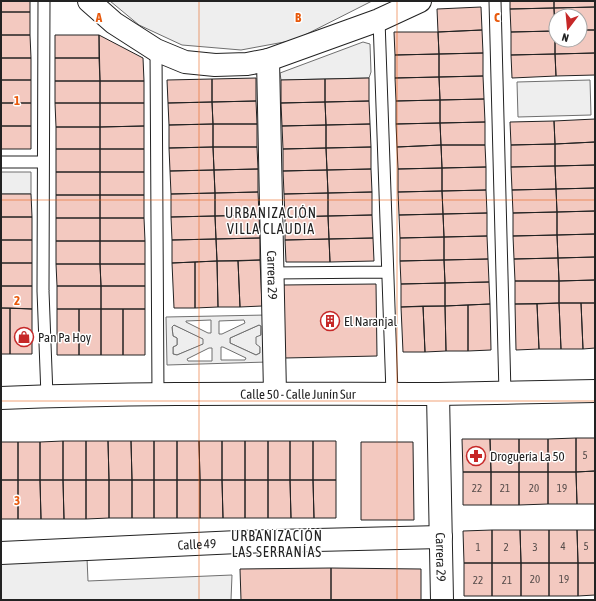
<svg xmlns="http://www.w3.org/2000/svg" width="596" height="601" viewBox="0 0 596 601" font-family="'Asap Condensed',sans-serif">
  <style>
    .green { fill: #eee; stroke: #6f6f6f }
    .parking { fill: #ededed; stroke: #6f6f6f; fill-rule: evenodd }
    .building { fill: #f3c9c0; stroke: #222 }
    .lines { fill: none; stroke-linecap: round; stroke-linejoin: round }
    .service-casing { stroke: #222; stroke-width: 13 }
    .minor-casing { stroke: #222; stroke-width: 24 }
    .tertiary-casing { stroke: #222; stroke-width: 24 }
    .service { stroke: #fff; stroke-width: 11 }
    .minor { stroke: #fff; stroke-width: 22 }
    .tertiary { stroke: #fff; stroke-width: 22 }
    .grid { fill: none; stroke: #e8590c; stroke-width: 1; stroke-opacity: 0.55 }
    .labels { text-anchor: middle; stroke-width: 3; stroke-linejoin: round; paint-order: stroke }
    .number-label { font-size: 11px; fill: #564c4a }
    .street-label { font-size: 13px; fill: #222; stroke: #fff }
    .poi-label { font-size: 13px; fill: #222; stroke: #fff; text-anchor: start }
    .neighbourhood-label { font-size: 14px; letter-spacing: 1px; fill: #222; stroke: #fff }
    .grid-label { font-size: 13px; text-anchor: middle; font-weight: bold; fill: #e8590c; stroke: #fff; stroke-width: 3; stroke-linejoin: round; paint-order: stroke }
  </style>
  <rect width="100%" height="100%" fill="#fff"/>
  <path class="green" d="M110,1H372L295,40L241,50L182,45L139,25Z
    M363,42L370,44L371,72L369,78L281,80L280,73Z
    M590,80L591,115L518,117L517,82Z
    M1,172H31V194H1Z
    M174,325L204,339V344L177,355L173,354V347L177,345V338L173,336L172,327Z
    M259,325L261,326L260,353L256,355L230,343V338Z
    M1,558H87L88,581L232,575L231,600H1Z"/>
  <path class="parking" d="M267,315L268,362L167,365L166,317ZM211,320V333H208L186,322V321ZM244,320L245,323L222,334H219V321ZM174,325L203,339V344L177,355L173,354V347L177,345V338L173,336L172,327ZM259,325L261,326V335L256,337V344L260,347V353L256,355L230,343V338ZM221,347H223L246,358L245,360H221ZM209,348H212V361H188L187,359Z"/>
  <path class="building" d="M1,1H30V12H1Z
    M510,1H554V8L510,9Z
    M554,1H595V7L554,8Z
    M481,7L482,30L438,32L437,9Z
    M595,7V30H580V16H556V31H555L554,8Z
    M554,8L555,31L511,32L510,9Z
    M1,12H30V35H1Z
    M482,30L483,53L439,54L438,32Z
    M580,30H595V53L555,54V31H556V40H580Z
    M555,31V54L511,55V32Z
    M394,32H438L439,54L395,55Z
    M1,35H30L31,58H1Z
    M55,35H99V58H55Z
    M99,35L143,58L144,81H100Z
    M483,53V76L439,77V54Z
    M595,53V75L556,76L555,54Z
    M439,54V77L395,78V55Z
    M555,54L556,76L512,78L511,55Z
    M1,58H31V80H1Z
    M55,58H99L100,81H55Z
    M483,76L484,99L440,100L439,77Z
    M439,77L440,100L396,101L395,78Z
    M256,78V101L212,102V79Z
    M369,78V101L325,102V79Z
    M212,79V102L168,103L167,80Z
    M325,79V102L281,103V80Z
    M1,80H31V103H1Z
    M55,81H100V103H55Z
    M100,81H144V103H100Z
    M484,99L485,122L440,123V100Z
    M440,100V123L396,124V101Z
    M256,101L257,124H213L212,102Z
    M369,101L370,124L326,125L325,102Z
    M212,102L213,124L169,125L168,103Z
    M325,102L326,125L282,126L281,103Z
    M1,103H31V126H1Z
    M55,103H100V127H56Z
    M100,103H144V126L100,127Z
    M595,119V142L555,144L554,121Z
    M554,121L555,144L511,145L510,122Z
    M485,122V145H441L440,123Z
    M440,123L441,145L397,147L396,124Z
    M213,124H257V147H213Z
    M213,124V147L169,148V125Z
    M370,124L371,147L326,148V125Z
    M326,125V148L283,149L282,126Z
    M1,126H31V149H1Z
    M144,126V149H100V127Z
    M56,127H100V149H56Z
    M595,142V165L555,166V144Z
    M555,144V166L511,167V145Z
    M441,145H485L486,167L442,168Z
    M441,145L442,168L398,169L397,147Z
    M213,147H257L258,169L214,170Z
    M213,147L214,170L170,171L169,148Z
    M371,147V169L327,170L326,148Z
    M326,148L327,170L283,171V149Z
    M56,149H100V172H56Z
    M100,149H144V172H100Z
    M595,165V188L556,189L555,166Z
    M555,166L556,189L512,190L511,167Z
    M486,167V190L442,191V168Z
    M442,168V191L398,192V169Z
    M258,169V192L215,193L214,170Z
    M371,169L372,192L328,193L327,170Z
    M214,170L215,193L171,194L170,171Z
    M327,170L328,193L284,194L283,171Z
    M56,172H100V195H56Z
    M100,172H144V195H100Z
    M595,188V211L557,212L556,189Z
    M556,189L557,212L513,213L512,190Z
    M486,190L487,213L443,214L442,191Z
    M442,191L443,214L399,215L398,192Z
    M258,192L259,215L215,216V193Z
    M372,192V215L328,216V193Z
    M215,193V216L171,217V194Z
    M328,193V216L285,217L284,194Z
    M1,194H31L32,217H1Z
    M56,195H100V218H56Z
    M100,195H144V218H100Z
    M595,211V234L557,235V212Z
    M557,212V235L513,236V213Z
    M487,213V236L444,237L443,214Z
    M443,214L444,237L400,238L399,215Z
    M259,215L260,238L216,239L215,216Z
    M372,215L373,238L329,239L328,216Z
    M215,216L216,239L172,240L171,217Z
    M328,216L329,239L285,240V217Z
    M1,217H32V240H1Z
    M56,218H100V241H56Z
    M100,218H144L145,241H100Z
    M595,234V257L558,258L557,235Z
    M557,235L558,258L514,259L513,236Z
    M487,236L488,259L444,260V237Z
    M444,237V260L400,261V238Z
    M260,238V260L217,261L216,239Z
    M373,238L374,261L330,262L329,239Z
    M216,239L217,261L172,263V240Z
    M329,239L330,262H286L285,240Z
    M1,240H32V263H1Z
    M56,241H100V264H56Z
    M100,241H145V264H100Z
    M595,257V280L559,281L558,258Z
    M558,258L559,281H515L514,259Z
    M488,259L489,282L445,283L444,260Z
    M260,260L262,306L240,307L238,261Z
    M444,260L445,283L401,284L400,261Z
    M217,261L218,307L195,308V262Z
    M217,261H238L240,307H218Z
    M195,262V308H174L172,263Z
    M1,263H32V286H1Z
    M56,264H100L101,286H57Z
    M100,264H145V286H101Z
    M595,280V303H559V281Z
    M515,281H559V303L515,304Z
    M489,282L490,304L445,306V283Z
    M445,283V306L401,307V284Z
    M376,284L377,356L285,358L283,285Z
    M1,286H32V309L1,308Z
    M57,286H101V309H57Z
    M101,286H145V309H101Z
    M559,303L561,349H539L537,304Z
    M559,303H581L583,349H561Z
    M581,303H595V348L583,349Z
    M490,304L491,350L468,351V305Z
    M515,304H537L539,349L516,350Z
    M468,305V351H446L445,306Z
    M423,306L425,352H403L401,307Z
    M423,306H445L446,351L425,352Z
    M1,308H10V354H1Z
    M10,308L32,309V354H10Z
    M57,309H79V355H57Z
    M79,309H101V355H79Z
    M101,309H123V355H101Z
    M123,309H145V355H123Z
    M576,438V472H548V439Z
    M576,438H595V471L576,472Z
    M462,439H490L491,472H463Z
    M490,439H519V472H491Z
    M519,439H548V472H519Z
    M63,441H86V480H63Z
    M63,441V480H40V442Z
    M86,441H108L109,480H86Z
    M108,441H131L132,480H109Z
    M131,441H154V480H132Z
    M154,441H177V480H154Z
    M177,441H199L200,480H177Z
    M199,441H222V480H200Z
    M222,441H245V480H222Z
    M245,441H268V480H245Z
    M268,441H290V480H268Z
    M290,441H313V480H290Z
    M313,441H336V480H313Z
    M1,442H18V480H1Z
    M18,442H40V480H18Z
    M361,442H413L414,520H361Z
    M595,471V504H577L576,472Z
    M463,472H491V505H463Z
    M491,472H519V505H491Z
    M519,472H548V504L519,505Z
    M548,472H576L577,504H548Z
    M1,480H18V519H1Z
    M18,480H40L41,519H18Z
    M40,480H63L64,519H41Z
    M63,480H86V519H64Z
    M86,480H109V518L86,519Z
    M109,480H132V518H109Z
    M132,480H154V518H132Z
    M154,480H177V518H154Z
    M177,480H200V518H177Z
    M200,480H222L223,518H200Z
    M222,480H245V518H223Z
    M245,480H268V518H245Z
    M268,480H290L291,518H268Z
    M290,480H313L314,518H291Z
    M313,480H336V518H314Z
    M492,530V563H464L463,531Z
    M492,530H520L521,563H492Z
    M520,530H549V563H521Z
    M549,530H577L578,563H549Z
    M577,530H595V563H578Z
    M464,563H492V596H464Z
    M492,563H521V596H492Z
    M521,563H549V596H521Z
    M549,563H578V596H549Z
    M578,563H595V595L578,596Z
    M331,568L421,569V600H331Z
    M331,568V600H241L240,569Z"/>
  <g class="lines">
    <defs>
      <path id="service" d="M44,1L43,291L47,396
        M495,1L505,393
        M379,20L392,393
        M156,50L158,395
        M1,162H43
        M273,273L387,272"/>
      <g id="minor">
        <path d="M89,1L114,23L156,50L185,62L215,65L247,64L268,60L379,20L420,1"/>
        <path id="s1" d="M268,60L275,393"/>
        <path id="s2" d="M438,394L442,600"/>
        <path id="s3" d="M1,553L238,542L441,537"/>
      </g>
      <g id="tertiary">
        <path id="s4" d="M1,398C147,392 293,394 438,394C490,393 543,392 595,391"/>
      </g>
    </defs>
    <use href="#service" class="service-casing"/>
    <use href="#minor" class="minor-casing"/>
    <use href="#tertiary" class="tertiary-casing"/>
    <use href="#service" class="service"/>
    <use href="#minor" class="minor"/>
    <use href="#tertiary" class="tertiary"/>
  </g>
  <path class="grid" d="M199,1V600M397,1V600M1,200H595M1,401H595"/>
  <defs>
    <symbol id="building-ring" viewBox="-11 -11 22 22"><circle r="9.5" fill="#fff" stroke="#c62828" stroke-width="1.5"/><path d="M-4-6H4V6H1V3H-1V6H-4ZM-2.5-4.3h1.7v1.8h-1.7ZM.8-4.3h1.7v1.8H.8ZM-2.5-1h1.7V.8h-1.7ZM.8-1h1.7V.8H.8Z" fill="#c62828"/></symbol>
    <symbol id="shop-ring" viewBox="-11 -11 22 22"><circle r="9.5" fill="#fff" stroke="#c62828" stroke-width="1.5"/><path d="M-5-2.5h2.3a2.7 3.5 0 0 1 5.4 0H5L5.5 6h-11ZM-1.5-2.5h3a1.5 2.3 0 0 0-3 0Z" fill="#c62828"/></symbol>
    <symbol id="pharmacy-ring" viewBox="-11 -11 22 22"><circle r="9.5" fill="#fff" stroke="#c62828" stroke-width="1.5"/><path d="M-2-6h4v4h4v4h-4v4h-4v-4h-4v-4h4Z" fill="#c62828"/></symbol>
  </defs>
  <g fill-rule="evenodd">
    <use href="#building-ring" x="319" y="310" width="22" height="22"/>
    <use href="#shop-ring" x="13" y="326" width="22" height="22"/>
    <use href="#pharmacy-ring" x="465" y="445" width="22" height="22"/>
  </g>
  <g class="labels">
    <g class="number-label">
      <text x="585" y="459">5</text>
      <text x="477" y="492">22</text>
      <text x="505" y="492">21</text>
      <text x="534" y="492">20</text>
      <text x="562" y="492">19</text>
      <text x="563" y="550">4</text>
      <text x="586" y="550">5</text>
      <text x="478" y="551">1</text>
      <text x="506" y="551">2</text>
      <text x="535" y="551">3</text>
      <text x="535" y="583">20</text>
      <text x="564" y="583">19</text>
      <text x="478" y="584">22</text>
      <text x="507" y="584">21</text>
    </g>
    <g class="street-label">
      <text dy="5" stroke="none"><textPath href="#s1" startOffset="215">Carrera 29</textPath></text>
      <text dy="5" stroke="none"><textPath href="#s4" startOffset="297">Calle 50 - Calle Junín Sur</textPath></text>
      <text dy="5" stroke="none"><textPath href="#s3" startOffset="196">Calle 49</textPath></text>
      <text dy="5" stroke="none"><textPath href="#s2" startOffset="163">Carrera 29</textPath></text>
    </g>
    <g class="poi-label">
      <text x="344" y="326">El Naranjal</text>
      <text x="38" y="342">Pan Pa Hoy</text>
      <text x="490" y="461">Droguería La 50</text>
    </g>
    <g class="neighbourhood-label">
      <text x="271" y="218">URBANIZACIÓN<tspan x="271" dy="16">VILLA CLAUDIA</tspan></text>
      <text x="277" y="541">URBANIZACIÓN<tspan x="277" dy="16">LAS SERRANÍAS</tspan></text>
    </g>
  </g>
  <g class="grid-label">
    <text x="99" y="22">A</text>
    <text x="298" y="22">B</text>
    <text x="497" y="22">C</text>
    <text x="17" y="105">1</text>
    <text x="17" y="305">2</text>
    <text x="17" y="505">3</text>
  </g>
  <rect width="596" height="601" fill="none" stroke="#222222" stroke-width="4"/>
  <g transform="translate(568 28) rotate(196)"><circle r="19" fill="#ffffff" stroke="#a7a7a7"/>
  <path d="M0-3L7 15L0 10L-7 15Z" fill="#c62828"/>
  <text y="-6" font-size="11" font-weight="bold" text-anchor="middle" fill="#222222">N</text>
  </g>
</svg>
